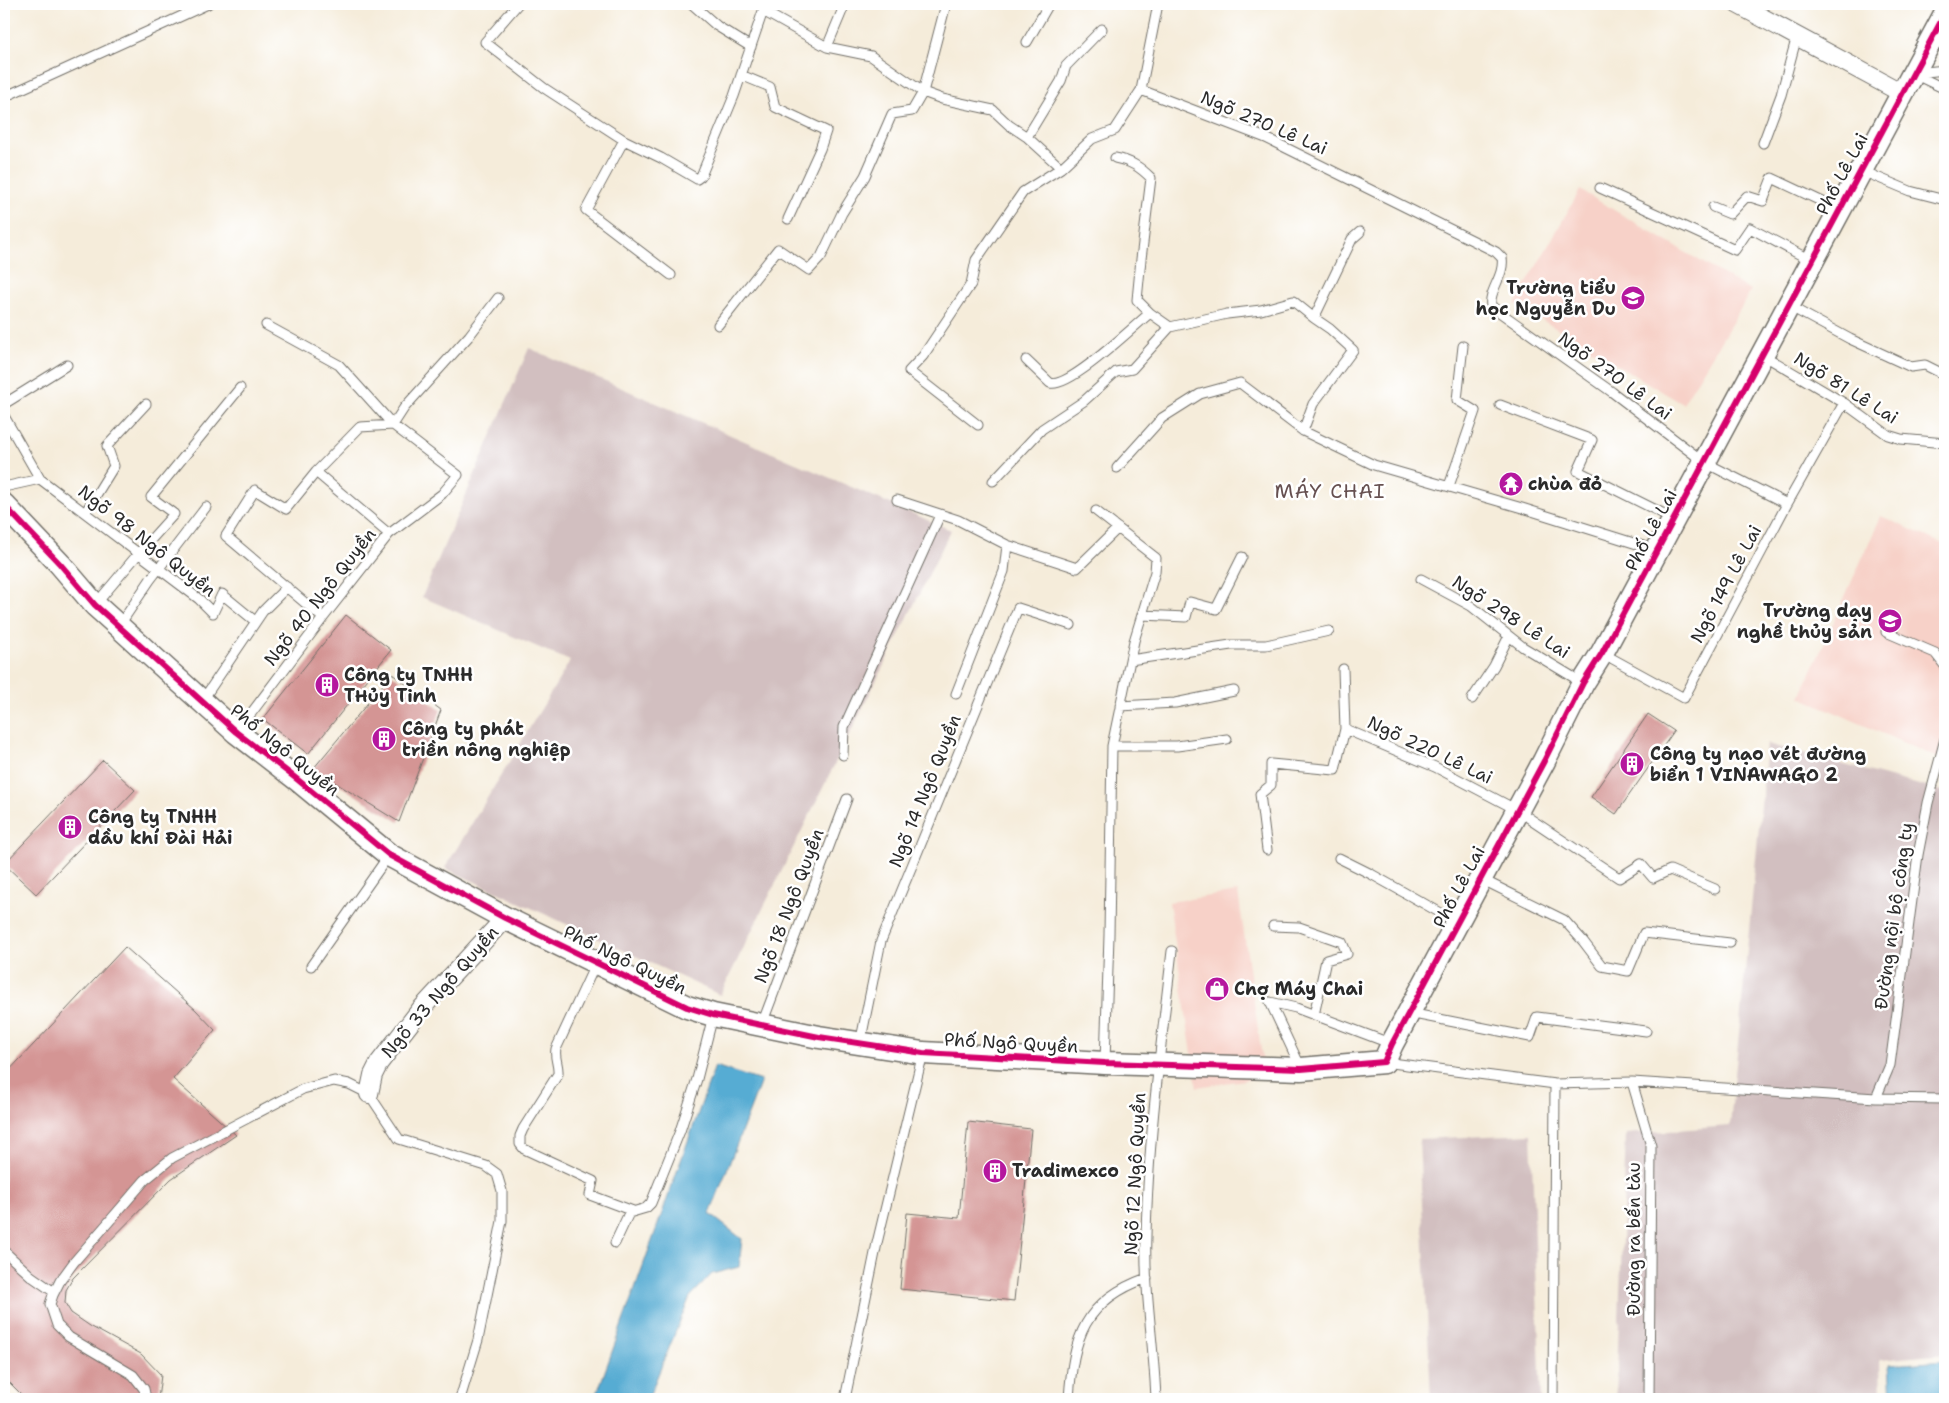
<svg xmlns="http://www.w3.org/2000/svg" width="1949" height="1403" viewBox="0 0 1949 1403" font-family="'Shantell Sans',sans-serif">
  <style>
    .built { fill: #f7d1c8 }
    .industrial { fill: #d2bfc0 }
    .water { fill: #57acd3; stroke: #416c7f }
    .building { fill: #d49594 }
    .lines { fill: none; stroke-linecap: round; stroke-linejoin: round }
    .service-casing { stroke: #726f68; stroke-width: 11 }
    .minor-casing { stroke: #726f68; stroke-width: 20 }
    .tertiary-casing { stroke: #726f68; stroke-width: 25 }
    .service { stroke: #fff; stroke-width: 9 }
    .minor { stroke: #fff; stroke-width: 18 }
    .tertiary { stroke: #fff; stroke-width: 22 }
    .cycleway-casing { stroke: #fff; stroke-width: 9 }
    .cycleway { stroke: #d6006c; stroke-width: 6 }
    .labels { text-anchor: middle; stroke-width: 5; stroke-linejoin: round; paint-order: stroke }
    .street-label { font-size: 18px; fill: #2b2b2b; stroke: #fff }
    .poi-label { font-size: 18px; font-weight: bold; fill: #2b2b2b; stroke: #fff; text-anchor: start }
    .quarter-label { font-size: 20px; letter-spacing: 1px; fill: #665050; stroke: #fff }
  </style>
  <rect width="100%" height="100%" fill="#fff"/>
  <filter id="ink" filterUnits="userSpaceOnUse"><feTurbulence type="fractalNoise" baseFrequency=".02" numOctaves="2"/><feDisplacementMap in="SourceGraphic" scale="10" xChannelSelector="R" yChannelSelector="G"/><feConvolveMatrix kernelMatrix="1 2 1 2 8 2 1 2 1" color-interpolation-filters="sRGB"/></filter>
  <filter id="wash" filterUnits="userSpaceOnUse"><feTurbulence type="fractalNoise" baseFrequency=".0096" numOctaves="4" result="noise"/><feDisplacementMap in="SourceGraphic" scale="20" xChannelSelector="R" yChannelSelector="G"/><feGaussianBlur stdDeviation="1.12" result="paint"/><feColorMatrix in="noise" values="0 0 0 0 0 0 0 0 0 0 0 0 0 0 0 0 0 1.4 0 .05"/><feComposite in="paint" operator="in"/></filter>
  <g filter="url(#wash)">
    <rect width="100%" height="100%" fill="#f5ecda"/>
    <path class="built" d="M1580,190L1751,291L1683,404L1515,304Z
      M1881,516L1945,545V761L1800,697Z
      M1238,892L1265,1077L1197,1087L1169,902Z"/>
    <path class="industrial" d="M529,348L951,530L720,995L445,868L570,661L422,597Z
      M1767,744L1945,792V1354L1880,1360L1881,1399H1616L1626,1134L1730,1126Z
      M1531,1134L1541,1399H1431L1419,1139Z"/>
    <path class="water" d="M715,1066L761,1081L710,1214L742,1239L739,1267L712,1274L690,1297L648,1399H595Z
      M1945,1361V1399H1892L1890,1365Z"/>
    <g id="blocks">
      <path class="building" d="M346,615L391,650L308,754L263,719Z
        M392,674L441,710L399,822L313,769Z
        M1648,714L1674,731L1616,814L1591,797Z
        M103,760L135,790L36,894L4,864Z
        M125,947L196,1010L215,1030L173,1079L236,1135L171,1179L73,1278L66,1290L65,1303L71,1313L90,1326L141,1354L161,1375L158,1399H26L4,1377V1076Z
        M968,1122L1031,1129L1014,1301L900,1289L907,1213L959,1218Z"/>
    </g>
  </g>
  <g filter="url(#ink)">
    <use href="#blocks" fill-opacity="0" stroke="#726f68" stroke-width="1"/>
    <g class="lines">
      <defs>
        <path id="service" d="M518,4L485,42L544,88L624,140L661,158L697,179L701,176L734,96L763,11
          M692,4L717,26L751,47
          M764,4L763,11L827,47L871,56L923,92L942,99L993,110L1009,125L1027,137
          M1027,42L1049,4
          M827,47L845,4
          M1916,73L1945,70
          M1914,74L1945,89
          M741,75L770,87L775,107L826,131L820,149L788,219
          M1141,90L1158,4
          M4,97L208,4
          M624,140L586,210L671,275
          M1763,143L1781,95L1797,36
          M1115,158C1131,161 1140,167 1151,178L1141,259L1137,300L1150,313L1170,327
          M1061,168L1027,137L1061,81L1066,66L1102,29
          M1860,170L1910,191L1945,200
          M1600,188L1735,250L1750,228L1812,261
          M1713,207L1730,214L1747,196L1763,201L1772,178L1840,210
          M1789,306L1850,339L1911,367L1925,365L1945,375
          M266,325L339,365L393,425L360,427L316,472L389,534
          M718,325L778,249L809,270L821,257L842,213L865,176L892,114L912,111L923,92L946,4
          M1763,355L1844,403L1888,435L1901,439L1945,443
          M1026,360L1050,383C1069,389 1133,327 1150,313
          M4,404L67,365
          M1500,405L1592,440L1578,471L1674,519
          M4,416L40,479
          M978,425L909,371L923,356L971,284L976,260L1023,192L1061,168L1092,139L1115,130L1141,90L1266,138L1496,252L1502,258C1505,276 1488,291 1491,306L1612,392L1704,462L1787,504
          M1303,431L1313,404L1353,350L1330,329L1314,318L1352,239L1360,232
          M1117,468L1162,418L1200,394L1240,383L1303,431L1374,465L1522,508L1656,550
          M316,472L286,509L255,490L226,536L323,618
          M993,481L1042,429L1084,401L1116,372L1132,369L1170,327L1227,314L1261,310L1293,301L1314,318
          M1449,486L1475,411L1457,400L1463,346
          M4,487L40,479L199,599L213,613L222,594L255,621
          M897,500L958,520L1007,545L1077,568L1118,528
          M1096,511L1156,558L1155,572L1134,641L1112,746L1109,935L1105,1063
          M85,513L114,466L107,446L146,404
          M1421,579L1471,606L1523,647L1583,683
          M95,605L138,554L174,514L151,497L240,388
          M1142,615L1186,617L1190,602L1216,609L1242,557
          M119,626L150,580L206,507
          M1886,632L1935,653L1945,666
          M1602,653L1684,698L1787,504L1844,403
          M1130,660L1231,645H1266L1329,631
          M1343,669L1345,729
          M956,694L1004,571L1007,545
          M1472,699L1494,666L1509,636
          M202,701L263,611L287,587
          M1120,706L1175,703L1234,691
          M237,732L323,618L389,534L442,494L458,475L393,425L404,408L469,336L498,298
          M1112,746H1177L1227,739
          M843,755L844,727L940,515
          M1267,850L1260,794L1271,785V764L1335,770L1345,729L1435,767L1517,810L1619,878L1641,864L1653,878L1670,870L1715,889
          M1339,858L1371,874L1457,922
          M1481,879L1564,920L1583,941L1602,966L1628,971L1644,933L1730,943
          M1273,926L1299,927L1342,942L1347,954L1326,960L1314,1015
          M596,963L556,1049C554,1058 559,1065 558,1074L523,1129L520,1136V1144L524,1149L593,1181L590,1195L633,1211
          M311,966L389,855
          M1270,1002L1296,1008L1392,1044
          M1270,1002L1301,1068
          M1409,1013L1530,1037L1537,1017L1646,1031
          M762,1024L847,799
          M860,1044L881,941L1018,608L1071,625
          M1384,1062L1555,1084L1632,1082L1876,1098L1945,1099
          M1632,1082L1651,1146L1649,1399
          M1876,1098L1890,1065L1918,855L1928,803L1945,739
          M615,1243L629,1213L646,1208L651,1203L680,1131L697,1079L713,1016
          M4,1251L31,1276L54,1292
          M146,1399L144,1389L133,1375L69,1337L57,1325L50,1304L53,1295L60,1281L74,1262L145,1180L172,1158L303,1089L334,1081L349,1084L369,1094L399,1139L486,1166L497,1174L502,1191V1221L478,1340L460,1399
          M845,1399L877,1243L923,1053
          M1069,1399C1073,1338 1084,1300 1147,1278
          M1156,1399C1154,1345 1144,1290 1146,1236C1148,1141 1161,1046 1172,951
          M1553,1399L1555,1084"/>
        <path id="minor" d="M1737,4L1902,93
          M369,1094L373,1075L379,1063L421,1009L505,918"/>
        <path id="tertiary" d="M4,505L60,564L95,605L236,732L298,780L389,855L505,918L687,1007L713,1015L819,1037L923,1053L1105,1063L1301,1069L1384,1062L1392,1044L1544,761L1583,683L1602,653L1945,14"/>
      </defs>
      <use href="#service" class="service-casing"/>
      <use href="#minor" class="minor-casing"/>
      <use href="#tertiary" class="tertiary-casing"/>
      <use href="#service" class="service"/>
      <use href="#minor" class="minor"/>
      <use href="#tertiary" class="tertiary"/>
      <defs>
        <path id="cycleway" d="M4,505L60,564L95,605L236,732L298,780L389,855L505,918L687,1007L713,1015L819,1037L923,1053L1105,1063L1301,1069L1384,1062L1392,1044L1544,761L1583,683L1602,653L1945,14"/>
      </defs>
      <use href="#cycleway" class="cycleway-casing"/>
      <use href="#cycleway" class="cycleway"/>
    </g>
  </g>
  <defs>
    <symbol id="school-disc" viewBox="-11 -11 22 22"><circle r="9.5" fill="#b5179e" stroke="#fff"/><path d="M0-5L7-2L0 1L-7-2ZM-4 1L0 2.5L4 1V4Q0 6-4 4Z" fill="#fff"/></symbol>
    <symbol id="temple-disc" viewBox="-11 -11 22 22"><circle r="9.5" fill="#b5179e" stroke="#fff"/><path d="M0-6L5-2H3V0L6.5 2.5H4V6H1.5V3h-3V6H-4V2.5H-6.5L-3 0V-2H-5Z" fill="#fff"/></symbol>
    <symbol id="building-disc" viewBox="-11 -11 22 22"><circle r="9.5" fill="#b5179e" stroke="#fff"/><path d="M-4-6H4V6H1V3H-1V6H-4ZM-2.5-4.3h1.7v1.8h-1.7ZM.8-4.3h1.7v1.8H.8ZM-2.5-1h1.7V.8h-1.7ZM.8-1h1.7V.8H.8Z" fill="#fff"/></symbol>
    <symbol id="shop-disc" viewBox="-11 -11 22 22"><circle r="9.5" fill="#b5179e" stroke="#fff"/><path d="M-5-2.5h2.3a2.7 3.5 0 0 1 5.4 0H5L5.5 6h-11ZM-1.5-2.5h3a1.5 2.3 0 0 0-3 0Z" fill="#fff"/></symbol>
  </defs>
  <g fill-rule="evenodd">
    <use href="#school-disc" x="1619" y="284" width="28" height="28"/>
    <use href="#temple-disc" x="1497" y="470" width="28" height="28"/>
    <use href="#school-disc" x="1876" y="607" width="28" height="28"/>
    <use href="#building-disc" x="313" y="671" width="28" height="28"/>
    <use href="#building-disc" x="370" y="725" width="28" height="28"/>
    <use href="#building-disc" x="1618" y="750" width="28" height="28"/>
    <use href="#building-disc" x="56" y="813" width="28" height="28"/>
    <use href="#shop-disc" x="1203" y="975" width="28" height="28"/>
    <use href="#building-disc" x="981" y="1157" width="28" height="28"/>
  </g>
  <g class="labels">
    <g class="street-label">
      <text transform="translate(1264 123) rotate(23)" y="6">Ngõ 270 Lê Lai</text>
      <text transform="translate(1842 174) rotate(-62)" y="6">Phố Lê Lai</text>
      <text transform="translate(1615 376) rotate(36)" y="6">Ngõ 270 Lê Lai</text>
      <text transform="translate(1846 388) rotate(32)" y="6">Ngõ 81 Lê Lai</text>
      <text transform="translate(1651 530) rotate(-62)" y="6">Phố Lê Lai</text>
      <text transform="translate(147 541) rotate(38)" y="6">Ngõ 98 Ngô Quyền</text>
      <text transform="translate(1726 584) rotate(-62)" y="6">Ngõ 149 Lê Lai</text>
      <text transform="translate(320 597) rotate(-52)" y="6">Ngõ 40 Ngô Quyền</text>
      <text transform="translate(1511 617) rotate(33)" y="6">Ngõ 298 Lê Lai</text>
      <text transform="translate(285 750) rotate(39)" y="6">Phố Ngô Quyền</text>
      <text transform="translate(1430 750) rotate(25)" y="6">Ngõ 220 Lê Lai</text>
      <text transform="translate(925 791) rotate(-68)" y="6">Ngõ 14 Ngô Quyền</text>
      <text transform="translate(1459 887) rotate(-62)" y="6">Phố Lê Lai</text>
      <text transform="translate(789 906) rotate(-69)" y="6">Ngõ 18 Ngô Quyền</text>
      <text transform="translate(1894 916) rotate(-82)" y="6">Đường nội bộ công ty</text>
      <text transform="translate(625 960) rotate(26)" y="6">Phố Ngô Quyền</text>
      <text transform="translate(440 992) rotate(-49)" y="6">Ngõ 33 Ngô Quyền</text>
      <text transform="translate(1011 1043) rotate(3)" y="6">Phố Ngô Quyền</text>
      <text transform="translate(1135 1174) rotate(-87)" y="6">Ngõ 12 Ngô Quyền</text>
      <text transform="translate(1634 1239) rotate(-90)" y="6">Đường ra bến tàu</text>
    </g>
    <g class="poi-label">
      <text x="1616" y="294" text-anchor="end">Trường tiểu<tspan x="1616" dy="21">học Nguyễn Du</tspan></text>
      <text x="1528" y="490">chùa đỏ</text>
      <text x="1872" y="617" text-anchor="end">Trường dạy<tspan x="1872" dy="21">nghề thủy sản</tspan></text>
      <text x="344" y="681">Công ty TNHH<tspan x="344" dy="21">THủy Tinh</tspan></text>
      <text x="402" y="735">Công ty phát<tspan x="402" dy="21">triền nông nghiệp</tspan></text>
      <text x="1650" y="760">Công ty nạo vét đường<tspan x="1650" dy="21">biển 1 VINAWAGO 2</tspan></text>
      <text x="88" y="823">Công ty TNHH<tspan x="88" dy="21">dầu khí Đài Hải</tspan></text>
      <text x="1234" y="995">Chợ Máy Chai</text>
      <text x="1012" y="1177">Tradimexco</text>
    </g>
    <g class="quarter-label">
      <text x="1330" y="498">MÁY CHAI</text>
    </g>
  </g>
  <rect width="1949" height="1403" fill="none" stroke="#fff" stroke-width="20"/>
</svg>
